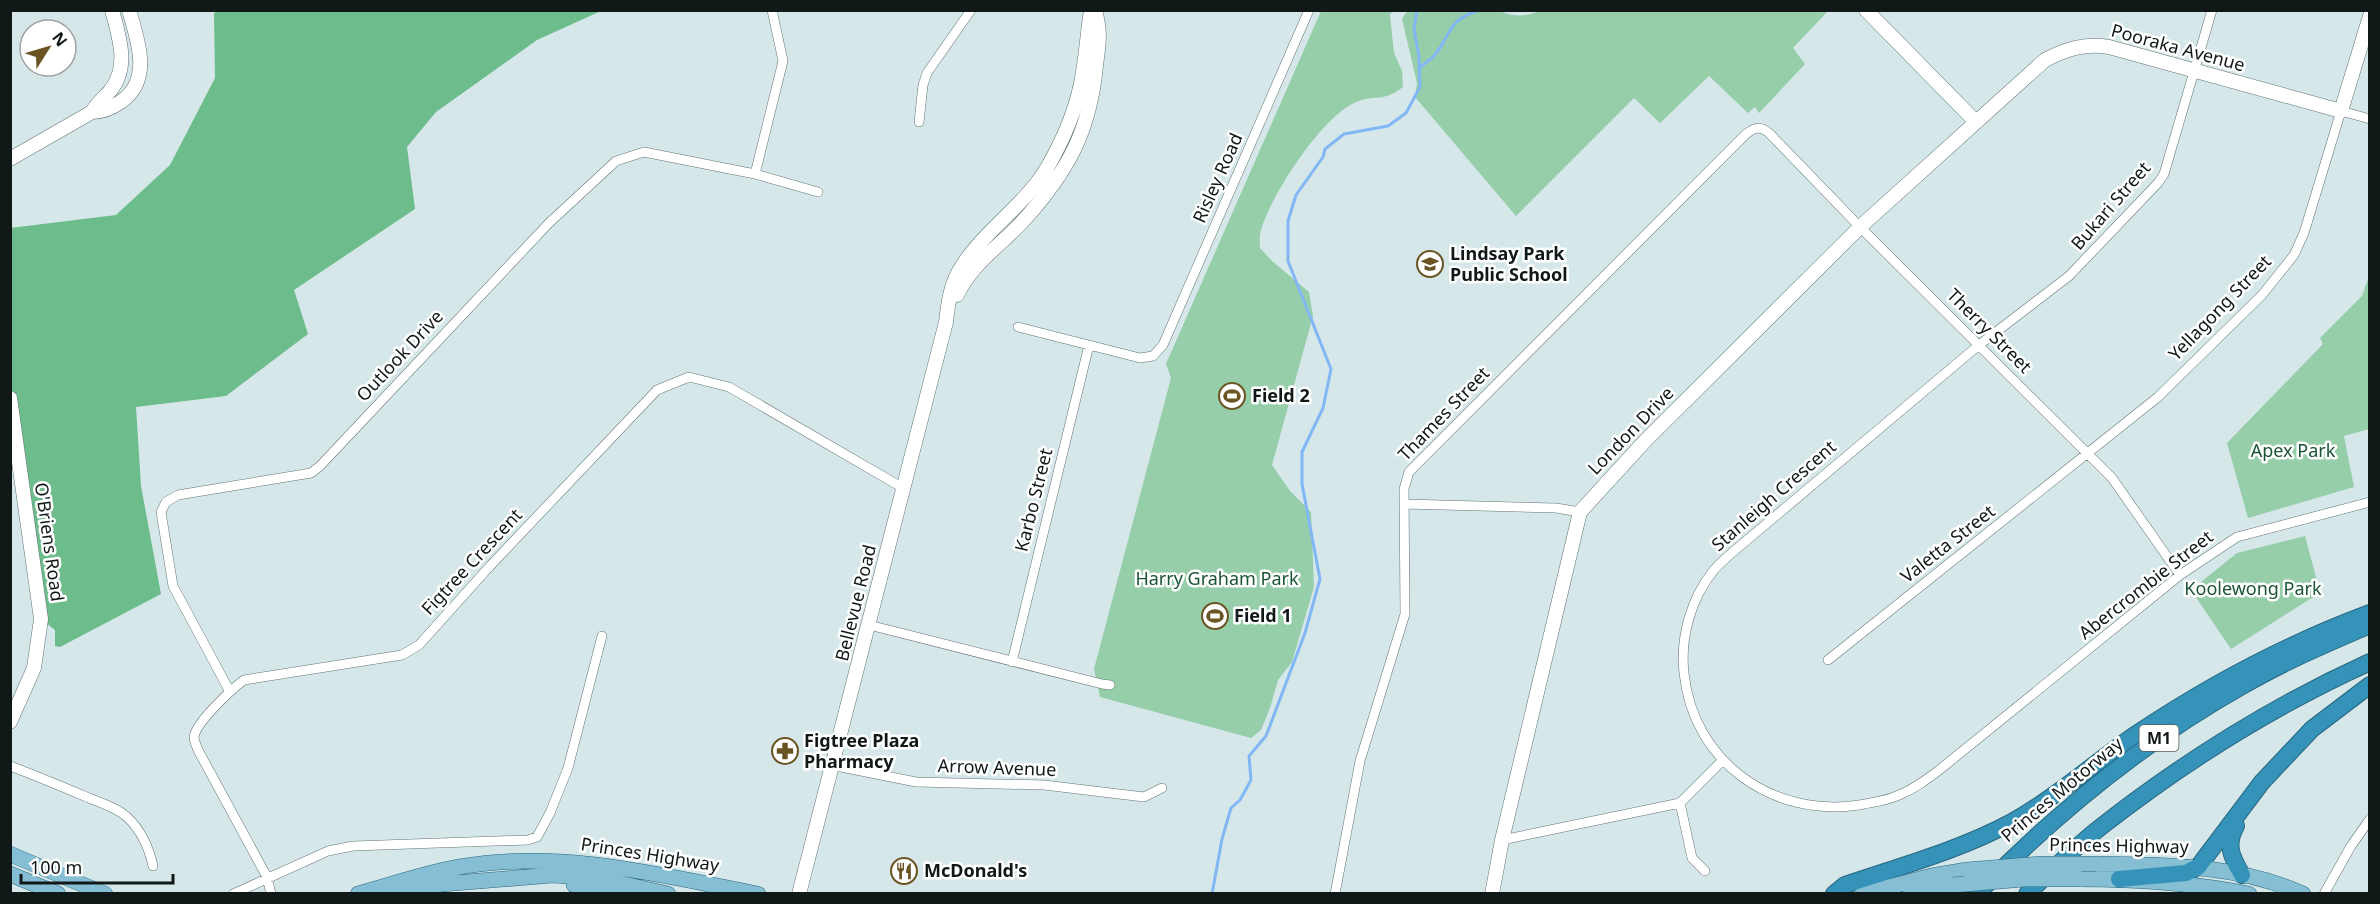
<svg xmlns="http://www.w3.org/2000/svg" width="2380" height="904" viewBox="0 0 2380 904" font-family="'Noto Sans',sans-serif">
  <style>
    .green { fill: #96ceaa }
    .forest { fill: #6dbc8c }
    .lines { fill: none; stroke-linecap: round; stroke-linejoin: round }
    .stream { stroke: #82b7f5; stroke-width: 3 }
    .street-casing { stroke: #637475; stroke-width: 10 }
    .secondary-casing { stroke: #637475; stroke-width: 15 }
    .primary-casing { stroke: #286780; stroke-width: 16 }
    .highway-casing { stroke: #286780; stroke-width: 18 }
    .street { stroke: #fff; stroke-width: 9 }
    .secondary { stroke: #fff; stroke-width: 14 }
    .primary { stroke: #86bed4; stroke-width: 15 }
    .highway { stroke: #3592b8; stroke-width: 16 }
    .primary-bridge-casing { stroke: #286780; stroke-width: 16; stroke-linecap: butt }
    .primary-bridge { stroke: #86bed4; stroke-width: 15 }
    .labels { text-anchor: middle; stroke-width: 5; stroke-linejoin: round; paint-order: stroke }
    .shield { fill: #fff; stroke: #585d5d; stroke-width: 1.5 }
    .shield-label { font-size: 16px; font-weight: bold; fill: #111818 }
    .street-label { font-size: 18px; fill: #111818; stroke: #fff }
    .poi-label { font-size: 18px; font-weight: bold; fill: #111818; stroke: #fff; text-anchor: start }
    .park-label { font-size: 18px; fill: #195434; stroke: #fff }
  </style>
  <rect width="100%" height="100%" fill="#d5e7e9"/>
  <path class="green" d="M1321,11H1393L1390,15L1394,53L1402,71L1403,87C1382,103 1375,94 1356,102C1322,116 1271,195 1261,230C1259,235 1260,242 1260,248L1272,261L1309,292L1313,316L1272,465L1290,491L1311,512L1314,587L1292,662L1278,680L1270,708L1261,730L1251,738L1100,697L1094,669L1171,378L1166,364Z
    M1407,11H1501C1514,18 1528,16 1542,10L1828,11L1793,48L1805,64L1759,113L1755,107L1748,113L1709,76L1660,123L1634,98L1516,216L1415,97L1417,83L1402,19Z
    M2369,276V429L2344,436L2354,487L2248,518L2227,443L2323,344L2320,338L2362,296Z
    M2305,536L2321,596L2310,599L2231,649L2191,590L2237,553Z"/>
  <path class="forest" d="M217,11H601L537,40L436,112L407,147L415,209L294,290L308,334L226,396L136,407L141,486L161,594L60,647L55,646V630L41,619L11,398L10,228L116,215L170,165L215,78L214,13Z"/>
  <g class="lines">
    <path class="stream" d="M1419,68C1424,64 1430,60 1434,56C1453,33 1445,21 1480,10
      M1212,894L1222,839L1231,808L1240,800L1251,780L1249,756L1266,736L1305,633L1320,579L1302,484V452L1323,408L1331,369L1288,261V221L1296,195L1323,157L1325,149L1344,134L1388,126L1406,113L1420,87L1419,57L1414,29L1417,10"/>
    <defs>
      <path id="street" d="M2212,10L2164,174L2158,183L2069,276L1979,345L1734,551C1727,557 1720,563 1714,570C1691,598 1680,637 1684,673C1693,762 1773,818 1859,805C1873,802 1887,801 1899,795C1914,789 1926,780 1938,771L2180,575L2237,537L2370,502
        M919,122L923,85L927,73L971,10
        M755,174L783,61L772,10
        M1018,327L1140,358L1153,356L1163,345L1309,10
        M1404,504L1556,508L1580,512
        M869,625L1102,684L1110,685
        M1828,660L2158,397L2262,295L2294,255L2304,233L2341,111L2370,119
        M1012,662L1089,345
        M229,690L173,586L161,512L166,502L178,495L311,473L320,466L549,223L616,161L644,152L755,174L818,192
        M831,765L916,782L1044,785L1144,797L1162,788
        M10,766C37,776 63,787 89,798C102,803 117,808 127,817C141,830 149,848 153,866
        M1680,803L1692,858L1705,871
        M1502,840L1680,803L1722,761
        M233,894L328,851L353,846L528,840L537,837L550,813L568,768L602,636
        M271,894L267,877L198,750C197,747 194,741 194,737C196,722 232,689 244,680L402,655L419,645L490,566L657,390L689,377L729,387L903,488
        M1335,894L1360,761L1405,614L1404,489L1409,472L1745,135C1753,128 1760,125 1769,133L1860,227L2112,478L2180,575
        M2324,894L2351,846L2370,819"/>
      <path id="secondary" d="M1866,10L1976,122
        M92,112C97,103 103,99 110,91C130,67 119,37 112,10
        M10,159L92,112C103,112 112,108 122,101C152,79 138,41 129,10
        M957,295C971,264 1001,245 1024,220C1068,171 1090,131 1096,65C1099,44 1101,32 1095,10
        M10,398L41,619L34,668L10,722
        M799,894L946,322C948,305 950,288 958,273C978,235 1024,207 1047,168C1062,142 1075,113 1081,83C1086,59 1087,35 1091,10
        M1492,894L1502,840L1580,512L1645,441L1860,227L2045,60C2066,49 2085,43 2109,47L2341,111L2370,16"/>
      <path id="primary" d="M10,854L105,894
        M2096,864C2165,865 2238,864 2303,894
        M10,874L58,894
        M2080,879C2137,879 2193,883 2249,894
        M574,885L615,894
        M401,893L442,884L553,875L597,878L668,894
        M358,894C391,885 425,873 459,867C561,849 659,875 758,894
        M1862,894L1931,876L1967,870
        M1910,894L1953,885"/>
      <path id="highway" d="M2236,826C2225,845 2232,858 2242,875
        M2119,879L2186,873L2198,867L2262,782L2312,729L2370,685
        M1834,894L1845,885C1901,866 1960,850 2012,822C2055,798 2094,763 2135,735C2208,686 2287,644 2370,613
        M1977,894C2056,813 2143,742 2242,686C2283,662 2326,644 2370,625
        M2027,894C2051,871 2075,847 2102,826C2184,762 2275,705 2370,662"/>
    </defs>
    <use href="#street" class="street-casing"/>
    <use href="#secondary" class="secondary-casing"/>
    <use href="#primary" class="primary-casing"/>
    <use href="#highway" class="highway-casing"/>
    <use href="#street" class="street"/>
    <use href="#secondary" class="secondary"/>
    <use href="#primary" class="primary"/>
    <use href="#highway" class="highway"/>
    <defs>
      <path id="primary-bridge" d="M1967,870L2041,864H2096
        M1953,885L2024,879H2080"/>
    </defs>
    <use href="#primary-bridge" class="primary-bridge-casing"/>
    <use href="#primary-bridge" class="primary-bridge"/>
  </g>
  <defs>
    <symbol id="school-ring" viewBox="-11 -11 22 22"><circle r="9.5" fill="#fff" stroke="#6b5424" stroke-width="1.5"/><path d="M0-5L7-2L0 1L-7-2ZM-4 1L0 2.5L4 1V4Q0 6-4 4Z" fill="#6b5424"/></symbol>
    <symbol id="stadium-ring" viewBox="-11 -11 22 22"><circle r="9.5" fill="#fff" stroke="#6b5424" stroke-width="1.5"/><path d="M0-5a6.5 5 0 1 0 0 10a6.5 5 0 1 0 0-10ZM-3.5-1.8h7v3.6h-7Z" fill="#6b5424"/></symbol>
    <symbol id="pharmacy-ring" viewBox="-11 -11 22 22"><circle r="9.5" fill="#fff" stroke="#6b5424" stroke-width="1.5"/><path d="M-2-6h4v4h4v4h-4v4h-4v-4h-4v-4h4Z" fill="#6b5424"/></symbol>
    <symbol id="restaurant-ring" viewBox="-11 -11 22 22"><circle r="9.5" fill="#fff" stroke="#6b5424" stroke-width="1.5"/><path d="M-5-6h1v4h1v-4h1v4h1v-4h1v5L-1.5 .5V6h-2V.5L-5-1ZM5-6V6H3V1.5H1.5Q1.5-4 5-6Z" fill="#6b5424"/></symbol>
  </defs>
  <g fill-rule="evenodd">
    <use href="#school-ring" x="1415" y="249" width="30" height="30"/>
    <use href="#stadium-ring" x="1217" y="381" width="30" height="30"/>
    <use href="#stadium-ring" x="1200" y="601" width="30" height="30"/>
    <use href="#pharmacy-ring" x="770" y="736" width="30" height="30"/>
    <use href="#restaurant-ring" x="889" y="856" width="30" height="30"/>
  </g>
  <g class="labels">
    <rect class="shield" x="2139.5" y="725" width="39" height="26" rx="4.5"/>
    <g class="shield-label">
      <text x="2159" y="744">M1</text>
    </g>
    <g class="street-label">
      <text transform="translate(2178 48) rotate(15)" y="6">Pooraka Avenue</text>
      <text transform="translate(1218 178) rotate(-66)" y="6">Risley Road</text>
      <text transform="translate(2111 206) rotate(-49)" y="6">Bukari Street</text>
      <text transform="translate(2220 308) rotate(-46)" y="6">Yellagong Street</text>
      <text transform="translate(1989 331) rotate(45)" y="6">Therry Street</text>
      <text transform="translate(400 356) rotate(-47)" y="6">Outlook Drive</text>
      <text transform="translate(1444 414) rotate(-46)" y="6">Thames Street</text>
      <text transform="translate(1631 431) rotate(-46)" y="6">London Drive</text>
      <text transform="translate(1774 496) rotate(-41)" y="6">Stanleigh Crescent</text>
      <text transform="translate(1034 500) rotate(-76)" y="6">Karbo Street</text>
      <text transform="translate(49 542) rotate(82)" y="6">O'Briens Road</text>
      <text transform="translate(1948 544) rotate(-38)" y="6">Valetta Street</text>
      <text transform="translate(472 562) rotate(-47)" y="6">Figtree Crescent</text>
      <text transform="translate(2146 585) rotate(-38)" y="6">Abercrombie Street</text>
      <text transform="translate(856 603) rotate(-76)" y="6">Bellevue Road</text>
      <text transform="translate(997 768) rotate(2)" y="6">Arrow Avenue</text>
      <text transform="translate(2062 790) rotate(-40)" y="6">Princes Motorway</text>
      <text transform="translate(2119 846) rotate(1)" y="6">Princes Highway</text>
      <text transform="translate(650 855) rotate(9)" y="6">Princes Highway</text>
    </g>
    <g class="poi-label">
      <text x="1450" y="260">Lindsay Park<tspan x="1450" dy="21">Public School</tspan></text>
      <text x="1252" y="402">Field 2</text>
      <text x="1234" y="622">Field 1</text>
      <text x="804" y="747">Figtree Plaza<tspan x="804" dy="21">Pharmacy</tspan></text>
      <text x="924" y="877">McDonald's</text>
    </g>
    <g class="park-label">
      <text x="2293" y="457">Apex Park</text>
      <text x="1217" y="585">Harry Graham Park</text>
      <text x="2253" y="595">Koolewong Park</text>
    </g>
  </g>
  <rect width="2380" height="904" fill="none" stroke="#111818" stroke-width="24"/>
  <g transform="translate(48 48) rotate(53)"><circle r="28" fill="#ffffff" stroke="#a0a3a3" stroke-width="1.5"/>
  <path d="M0-4.5L10 22L0 15L-10 22Z" fill="#6b5424"/>
  <text y="-9" font-size="16" font-weight="bold" text-anchor="middle" fill="#111818">N</text>
  </g>
  <path d="M21 874v9h152v-9" fill="none" stroke="#111818" stroke-width="3"/>
  <text x="30" y="874" font-size="18" fill="#111818" stroke="#ffffff" stroke-width="4.5" paint-order="stroke">100 m</text>
</svg>
